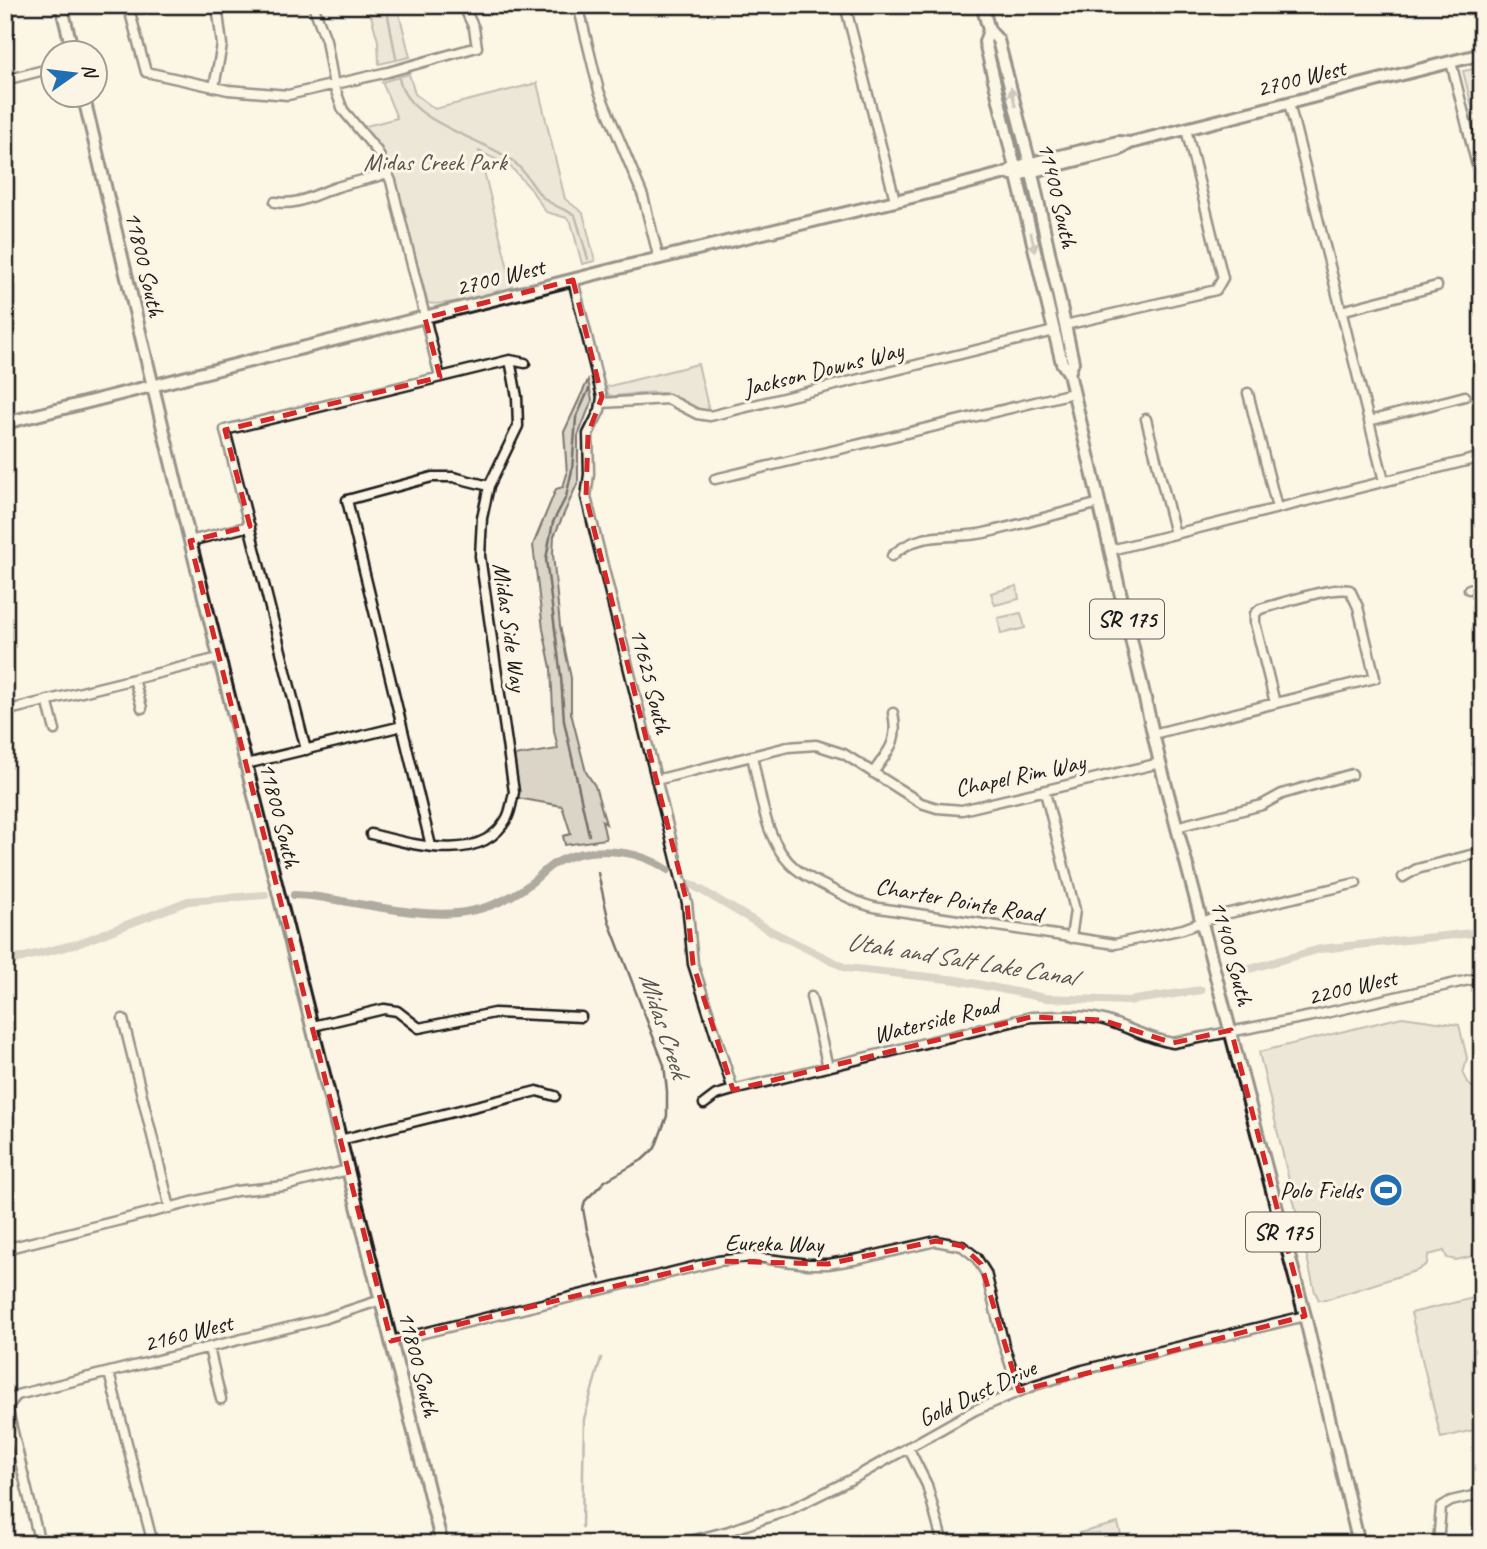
<svg xmlns="http://www.w3.org/2000/svg" width="1487" height="1549" font-family="Caveat,sans-serif">
<style>
.green{fill:#dbd5c8;stroke:#7c7872;stroke-width:2}
.lines{fill:none;stroke-linecap:round;stroke-linejoin:round}
.stream{stroke:#75726c;stroke-width:2.5}
.canal{stroke:#b0aba1;stroke-width:8}
.minor-casing{stroke:#1c1c1c;stroke-width:13}
.major-casing{stroke:#1c1c1c;stroke-width:16}
.minor{stroke:#fcf5e5;stroke-width:8}
.major{stroke:#fcf5e5;stroke-width:10}
.oneway{fill:#97938b}
.marked{fill:none;stroke:#d62828;stroke-width:5;stroke-dasharray:14 9;stroke-linejoin:round}
.labels{text-anchor:middle;dominant-baseline:central;stroke-width:6;stroke-linejoin:round;paint-order:stroke}
.shield{fill:#fcf5e5;stroke:#5f5d58;stroke-width:2}
.shield-label{font-size:23px;font-weight:bold;fill:#1c1c1c}
.street-label{font-size:24px;fill:#1c1c1c;stroke:#fcf5e5}
.park-label{font-size:24px;fill:#555450;stroke:#fcf5e5}
.poi-label{font-size:24px;fill:#1c1c1c;stroke:#fcf5e5;text-anchor:end}
.water-label{font-size:26px;font-style:italic;fill:#575551;stroke:#fcf5e5}
</style>
<rect width="100%" height="100%" fill="#fcf5e5"/>
<filter id="ink" filterUnits="userSpaceOnUse"><feTurbulence type="fractalNoise" baseFrequency=".0143" numOctaves="2"/><feDisplacementMap in="SourceGraphic" scale="14" xChannelSelector="R" yChannelSelector="G"/><feConvolveMatrix kernelMatrix="1 2 1 2 8 2 1 2 1" color-interpolation-filters="sRGB"/></filter>
<g filter="url(#ink)">
<path class="green" d="M368,5H397L410,57L379,64L378,41Z
M1473,69L1482,82V114L1474,115L1463,71Z
M409,74L415,94L435,109L537,83L565,199L583,213L595,261L582,264L571,222L567,218L546,212L530,188L510,166L479,151L513,289C496,293 442,307 428,303L392,170L383,151L362,127L397,118L382,82Z
M698,364L709,411C693,411 684,398 668,394C651,390 630,395 612,396L608,394L606,387Z
M588,380L592,400L578,436V482L554,536L553,554L560,626L571,678V713L586,772L595,786L606,824L602,821L606,839L565,845L563,836L571,834L562,806L517,798L514,756L558,749L554,730L551,668L543,629L533,545L556,489L563,487L567,474L564,432Z
M1017,586L1019,599L995,605L991,593Z
M1021,613L1025,628L1001,634L998,618Z
M1402,1017L1459,1025L1467,1058L1463,1074L1468,1084L1482,1093V1254L1456,1260L1447,1258L1444,1251L1428,1255L1427,1264L1418,1270L1325,1300H1319L1315,1292L1259,1052Z
M1482,1296V1428L1441,1438L1411,1313Z
M1118,1523L1123,1543L1082,1544L1079,1533Z"/>
<g class="lines">
<path class="stream" d="M386,5L396,58
M399,78C406,123 482,137 514,162C525,171 530,182 538,192C547,204 562,208 575,215L588,259
M589,835L564,721L561,677L546,559L553,522L566,497L572,470L576,418L589,389
M598,873L609,922L664,1065L667,1091V1116L655,1148L642,1160L605,1181L585,1201L583,1209L587,1230L600,1279
M582,1527L584,1419L601,1358"/>
<path class="canal" d="M691,884L771,931L846,968L957,980L1045,998L1128,1001L1201,990
M294,895L311,896C355,902 423,919 465,912C486,909 505,901 523,889C534,882 542,872 552,865C586,844 636,848 668,870
M5,962L77,944L188,901L265,895
M1235,973L1320,949L1482,932"/>
<defs>
<path id="minor" d="M128,5L146,72L228,90L288,95L388,72L477,47L474,28L463,5
M313,5L326,40L334,86L343,110L377,151L391,181L440,377
M578,5L599,91L643,196L659,259
M845,5L895,200
M1451,62L1482,186
M5,80L52,68
M214,87L222,45L217,5
M1289,103L1384,481
M275,202C297,206 314,195 334,188C352,182 370,179 388,173
M573,280L602,397L600,410L588,434L589,474L586,497L687,903L693,964L733,1090
M1341,311L1437,286
M1065,325L1216,290L1223,278L1186,129
M1248,393L1277,508
M602,403L668,399L697,414L710,416L1054,331
M1146,419L1175,534
M1369,421L1465,396
M715,479L1073,393
M190,541L250,526
M1111,550L1482,457
M892,556C920,529 951,540 984,533C1023,524 1061,513 1100,503
M1469,589L1482,586
M134,679L142,708
M47,700L55,730
M5,711L219,658
M1153,734L1375,678L1358,607L1350,590C1330,586 1281,604 1260,609L1255,614V623L1275,703
M306,750L225,430L510,360L525,363
M752,756C761,793 764,843 796,869C806,877 818,882 829,888C845,896 861,905 879,908L1115,944L1183,929L1221,915L1356,883
M246,764L402,726
M873,773C889,750 899,742 893,713
M656,780L788,747L816,745L844,754L921,803L937,808L962,810L1160,763
M1045,792L1075,910L1071,938
M1176,827L1262,805L1282,794L1352,774
M371,834C412,844 481,866 507,818C511,810 512,800 514,792L480,556L482,518L489,486L518,426L517,397L510,360
M431,846L347,500L432,477H453L489,486
M1403,877L1417,869L1482,852
M811,997L828,1067
M123,1019L170,1208
M313,1026L384,1009L397,1011L419,1028L494,1013L581,1017
M704,1104L716,1095L733,1090L1031,1017C1055,1016 1081,1014 1104,1020C1128,1027 1148,1039 1173,1043L1317,1015L1482,977
M340,1140L537,1091L555,1096
M5,1249L236,1191L284,1186L348,1170
M391,1341L718,1261L752,1257L808,1264H828L859,1259L936,1241L962,1246L976,1257L986,1273L1004,1345L1019,1391
M209,1348L221,1399
M109,1373L153,1544
M908,1447L927,1485L943,1544
M40,1544L7,1407L17,1395L323,1319L381,1300
M679,1544L729,1531L789,1510L854,1478L975,1410L1035,1385L1083,1370L1305,1316
M1438,1544L1441,1507L1451,1501L1482,1494"/>
<path id="major" d="M61,5L73,52
M982,5L989,30L998,40L1030,164L1073,362L1069,373
M989,30L985,42L1054,331L1062,363L1069,373L1160,763L1305,1316L1359,1544
M83,94L190,541L442,1544
M1011,174L1018,175L1118,150L1130,143L1482,54
M5,423L623,267L949,188L1006,173L1016,167L1051,158L1118,142L1130,143"/>
</defs>
<use href="#minor" class="minor-casing"/>
<use href="#major" class="major-casing"/>
<use href="#minor" class="minor"/>
<use href="#major" class="major"/>
</g>
<defs><path id="oneway-solid" d="M-6-.8H1V-3.2L6.5 0L1 3.2V.8H-6Z" transform="scale(1.75)"/></defs>
<g class="oneway">
<use href="#oneway-solid" transform="translate(1013 97) rotate(-104)"/>
<use href="#oneway-solid" transform="translate(1033 242) rotate(77)"/>
</g>
</g>
<path d="M0 0H1487V1549H0ZM573,280L602,397L588,434L586,497L687,903L693,964L733,1090L1031,1017L1102,1020L1173,1043L1231,1030L1305,1316L1019,1391L981,1264L962,1246L936,1241L828,1264L718,1261L391,1341L190,541L250,526L225,430L440,377L425,318Z" fill="#fcf5e5" fill-opacity=".55" fill-rule="evenodd"/>
<path class="marked" d="M573,280L602,397L588,434L586,497L687,903L693,964L733,1090L1031,1017L1102,1020L1173,1043L1231,1030L1305,1316L1019,1391L981,1264L962,1246L936,1241L828,1264L718,1261L391,1341L190,541L250,526L225,430L440,377L425,318Z"/>
<defs>
<symbol id="stadium-disc" viewBox="-11 -11 22 22"><circle r="9.5" fill="#1f6fb2" stroke="#fcf5e5"/><path d="M0-5a6.5 5 0 1 0 0 10a6.5 5 0 1 0 0-10ZM-3.5-1.8h7v3.6h-7Z" fill="#fff"/></symbol>
</defs>
<g fill-rule="evenodd">
<use href="#stadium-disc" x="1367" y="1171" width="38" height="38"/>
</g>
<g class="labels">
<g class="shield">
<rect x="1090" y="599.5" width="74" height="39" rx="5"/>
<rect x="1246" y="1212.5" width="74" height="39" rx="5"/>
</g>
<g class="shield-label">
<text x="1127" y="619">SR 175</text>
<text x="1283" y="1232">SR 175</text>
</g>
<g class="street-label">
<text transform="translate(1301 78) rotate(-14)">2700 West</text>
<text transform="translate(1058 195) rotate(77)">11400 South</text>
<text transform="translate(145 264) rotate(77)">11800 South</text>
<text transform="translate(500 277) rotate(-14)">2700 West</text>
<text transform="translate(823 369) rotate(-14)">Jackson Downs Way</text>
<text transform="translate(510 627) rotate(82)">Midas Side Way</text>
<text transform="translate(651 681) rotate(76)">11625 South</text>
<text transform="translate(1020 775) rotate(-12)">Chapel Rim Way</text>
<text transform="translate(280 815) rotate(76)">11800 South</text>
<text transform="translate(959 900) rotate(10)">Charter Pointe Road</text>
<text transform="translate(1232 953) rotate(75)">11400 South</text>
<text transform="translate(1352 987) rotate(-13)">2200 West</text>
<text transform="translate(936 1020) rotate(-14)">Waterside Road</text>
<text transform="translate(774 1243) rotate(1)">Eureka Way</text>
<text transform="translate(188 1333) rotate(-14)">2160 West</text>
<text transform="translate(419 1364) rotate(76)">11800 South</text>
<text transform="translate(977 1393) rotate(-25)">Gold Dust Drive</text>
</g>
<g class="park-label">
<text x="435" y="162">Midas Creek Park</text>
</g>
<g class="poi-label">
<text x="1362" y="1190">Polo Fields</text>
</g>
<g class="water-label">
<text transform="translate(961 959) rotate(9)">Utah and Salt Lake Canal</text>
<text transform="translate(664 1025) rotate(72)">Midas Creek</text>
</g>
</g>
<rect width="1487" height="1549" fill="none" stroke="#fcf5e5" stroke-width="28"/>
<rect x="14" y="14" width="1459" height="1521" fill="none" stroke="#1c1c1c" stroke-width="2.5" filter="url(#ink)"/>
<g transform="translate(74 74) rotate(76)"><circle r="33" fill="#fcf5e5" stroke="#a29e95" stroke-width="2"/>
<path d="M0-5L12 26L0 18L-12 26Z" fill="#1f6fb2"/>
<text y="-10" font-size="19" font-weight="bold" text-anchor="middle" fill="#1c1c1c">N</text>
</g>
</svg>
